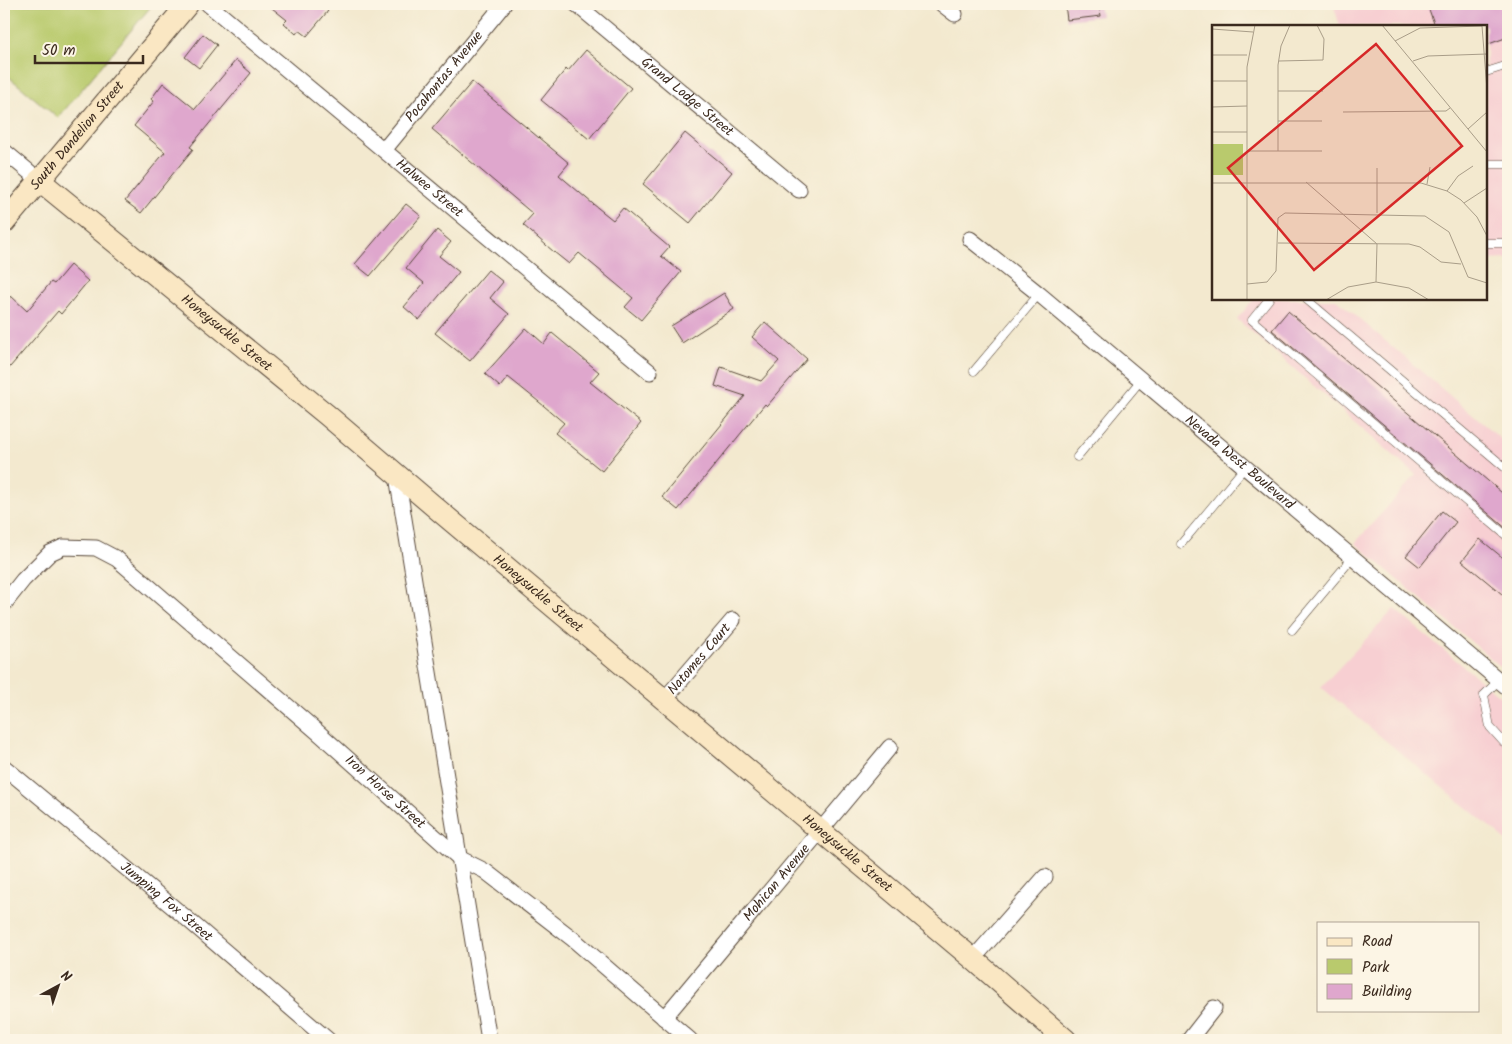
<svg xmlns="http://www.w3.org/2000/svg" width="1512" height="1044" font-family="Kalam,sans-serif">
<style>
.built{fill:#f7cfd2}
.green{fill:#b9ca6d;stroke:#7a7a46}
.building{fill:#dfa7cd}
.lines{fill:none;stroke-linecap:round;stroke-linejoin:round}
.lane-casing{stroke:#574739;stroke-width:9}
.street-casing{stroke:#574739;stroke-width:17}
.secondary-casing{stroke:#574739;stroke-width:23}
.lane{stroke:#fff;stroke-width:8}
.street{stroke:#fff;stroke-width:15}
.secondary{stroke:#fae7c3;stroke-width:21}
.labels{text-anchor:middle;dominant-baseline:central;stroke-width:4;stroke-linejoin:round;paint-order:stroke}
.street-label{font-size:14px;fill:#3b2a1e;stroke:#fcf5e5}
.inset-road{fill:none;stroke:#a99d88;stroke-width:1}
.view{fill:#d62828;fill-opacity:0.15;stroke:#d62828;stroke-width:2.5}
.inset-edge{fill:none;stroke:#3b2a1e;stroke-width:2.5}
</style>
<rect width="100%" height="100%" fill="#fcf5e5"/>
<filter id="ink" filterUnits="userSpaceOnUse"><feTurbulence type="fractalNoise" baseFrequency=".02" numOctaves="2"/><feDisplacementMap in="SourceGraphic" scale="10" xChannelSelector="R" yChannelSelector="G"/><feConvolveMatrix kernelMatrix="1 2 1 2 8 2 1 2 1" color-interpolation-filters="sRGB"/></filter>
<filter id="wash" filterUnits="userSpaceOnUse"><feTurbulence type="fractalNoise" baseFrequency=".0096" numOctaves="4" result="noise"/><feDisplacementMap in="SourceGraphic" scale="20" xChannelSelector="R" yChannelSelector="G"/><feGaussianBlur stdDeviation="1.12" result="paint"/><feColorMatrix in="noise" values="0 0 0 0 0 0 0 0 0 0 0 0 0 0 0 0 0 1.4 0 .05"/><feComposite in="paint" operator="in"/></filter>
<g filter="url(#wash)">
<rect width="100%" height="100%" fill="#f3e9cf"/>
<path class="built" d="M1333,4H1508V259L1486,260V26H1340Z
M1254,299H1336L1508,445V673L1355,543L1416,475L1237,319Z
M1394,609L1508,703V842L1321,687Z"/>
<path class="green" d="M4,4H153L58,118L4,73Z"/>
<g id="blocks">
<path class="building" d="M267,4H319L328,11L307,36L299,30L296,34L284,23L287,20Z
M1065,4H1099L1101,16L1067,20Z
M1427,4H1508V37L1486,45V26H1435Z
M203,34L217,45L199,68L185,57Z
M586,50L631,88L589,139L541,100L566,69L568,71Z
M236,60L251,73L190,147L193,149L141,213L125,201L165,152L134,126L154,101L151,99L163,83L195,109Z
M472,82L569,163L559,175L593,204L613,220L623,208L669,247L661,256L681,272L641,320L625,307L633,298L579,253L569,264L554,252L523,225L533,214L432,129Z
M685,133L732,172L690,223L643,184Z
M406,204L421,216L370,276L355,264Z
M437,230L451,242L439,256L459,272L419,320L404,307L424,283L406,268Z
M70,265L88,281L61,314L58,311L4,374V304L11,296L27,311L51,282L54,284Z
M488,270L503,282L490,298L509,314L470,361L435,333Z
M724,293L734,309L682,343L671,326Z
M1288,311L1508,498V530L1272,330Z
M765,322L807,359L767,406L765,404L678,510L662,497L745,396L715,386L721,367L761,381L779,361L752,337Z
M526,328L544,344L552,333L599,372L590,382L641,423L602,471L555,433L564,423L544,406L508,377L500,387L485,374Z
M1442,511L1456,522L1420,567L1406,556Z
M1480,539L1508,562V599L1462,561Z"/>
</g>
</g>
<g filter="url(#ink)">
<use href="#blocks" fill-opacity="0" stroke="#574739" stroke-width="1"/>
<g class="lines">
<defs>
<path id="lane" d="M1486,72L1508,65
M1486,164H1508
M1486,243H1508
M1269,299L1252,320L1508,537
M1306,299L1508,470
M974,371L1039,294
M1077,457L1141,380
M1181,544L1245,467
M1292,630L1353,557
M1499,680L1484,695L1490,727L1508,747"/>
<g id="street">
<path id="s1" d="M208,4L650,372"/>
<path id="s2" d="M576,4L799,190"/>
<path d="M942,4L955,14"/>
<path id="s3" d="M384,150L504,4"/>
<path d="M4,151L39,180"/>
<path id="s4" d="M970,239L1039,294L1508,688"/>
<path d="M397,476L489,1040"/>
<path id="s5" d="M4,604L23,580L50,553L63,547L96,548L117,559L320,734L459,858L485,871L573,939L690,1040"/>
<path id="s6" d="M664,700L733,620"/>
<path id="s7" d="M4,767L185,917L328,1040"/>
<path d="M973,959L1045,877"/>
<path id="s8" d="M664,1018L890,747"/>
<path d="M1189,1040L1214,1008"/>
</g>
<g id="secondary">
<path id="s9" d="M39,180L327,415L443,514L973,959L1066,1040"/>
<path id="s10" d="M4,223L188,4"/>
</g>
</defs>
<use href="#lane" class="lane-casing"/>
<use href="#street" class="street-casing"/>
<use href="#secondary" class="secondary-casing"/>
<use href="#lane" class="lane"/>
<use href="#street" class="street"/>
<use href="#secondary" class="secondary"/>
</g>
</g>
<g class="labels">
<g class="street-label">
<text stroke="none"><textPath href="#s3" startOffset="95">Pocahontas Avenue</textPath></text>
<text stroke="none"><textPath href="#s2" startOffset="145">Grand Lodge Street</textPath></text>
<text stroke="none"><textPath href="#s10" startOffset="114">South Dandelion Street</textPath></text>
<text stroke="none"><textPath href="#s1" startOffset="288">Halwee Street</textPath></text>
<text stroke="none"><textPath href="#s9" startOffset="242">Honeysuckle Street</textPath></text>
<text stroke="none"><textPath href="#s4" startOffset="350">Nevada West Boulevard</textPath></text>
<text stroke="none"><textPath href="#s9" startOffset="648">Honeysuckle Street</textPath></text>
<text stroke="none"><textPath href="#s6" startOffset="54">Natomes Court</textPath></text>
<text stroke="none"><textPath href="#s5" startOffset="495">Iron Horse Street</textPath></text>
<text stroke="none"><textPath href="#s9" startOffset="1052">Honeysuckle Street</textPath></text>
<text stroke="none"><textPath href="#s8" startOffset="176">Mohican Avenue</textPath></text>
<text stroke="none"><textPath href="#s7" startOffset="211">Jumping Fox Street</textPath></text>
</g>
</g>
<g transform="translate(1212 25)">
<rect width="275" height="275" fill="#f3e9cf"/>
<path d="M0,119H31V150H0Z" fill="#b9ca6d"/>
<path class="inset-road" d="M170,0L275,127M270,1L275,65M0,4L41,7M183,16L208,3L270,1M0,30H35M67,36L111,35L112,14L105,0M201,36L216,31L275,29M0,56H35M66,66H111M0,82L35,81M131,87L234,86L238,83M66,96H110M256,104L275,87M0,107H35M35,126H110M66,126V40L69,21L78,0M165,143V188M94,157L165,219L164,257M0,158H209L235,166L249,175L265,192L275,211M215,159L218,142M235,166L246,151L261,141M252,178L275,163M66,218L197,219L208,222L229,237L249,239M35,259L55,257L64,246L66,193L73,188L213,191L237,207L256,252L275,258M35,275V42L43,0M114,275L136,262L164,257L197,263L217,275"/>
<path class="view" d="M164,19L250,121L102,245L16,143Z"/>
<rect width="275" height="275" class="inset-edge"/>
</g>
<rect width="1512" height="1044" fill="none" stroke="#fcf5e5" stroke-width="20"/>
<rect x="1317" y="922" width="162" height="90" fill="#fcf5e5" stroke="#afa495"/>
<rect x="1327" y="938" width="25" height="8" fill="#fae7c3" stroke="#afa495"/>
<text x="1362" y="946" font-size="15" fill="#3b2a1e">Road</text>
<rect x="1327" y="959" width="25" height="15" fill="#b9ca6d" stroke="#afa495"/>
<text x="1362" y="972" font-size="15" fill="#3b2a1e">Park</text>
<rect x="1327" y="984" width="25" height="15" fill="#dfa7cd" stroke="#afa495"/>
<text x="1362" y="996" font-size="15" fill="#3b2a1e">Building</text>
<g transform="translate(58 986) rotate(40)" stroke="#fcf5e5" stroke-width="4" paint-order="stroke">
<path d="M0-4L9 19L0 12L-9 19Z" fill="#3b2a1e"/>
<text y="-8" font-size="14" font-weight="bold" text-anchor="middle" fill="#3b2a1e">N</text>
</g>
<path d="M35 55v8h108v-8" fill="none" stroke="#3b2a1e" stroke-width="2.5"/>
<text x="42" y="55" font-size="15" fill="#3b2a1e" stroke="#fcf5e5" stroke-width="4" paint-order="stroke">50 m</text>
</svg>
